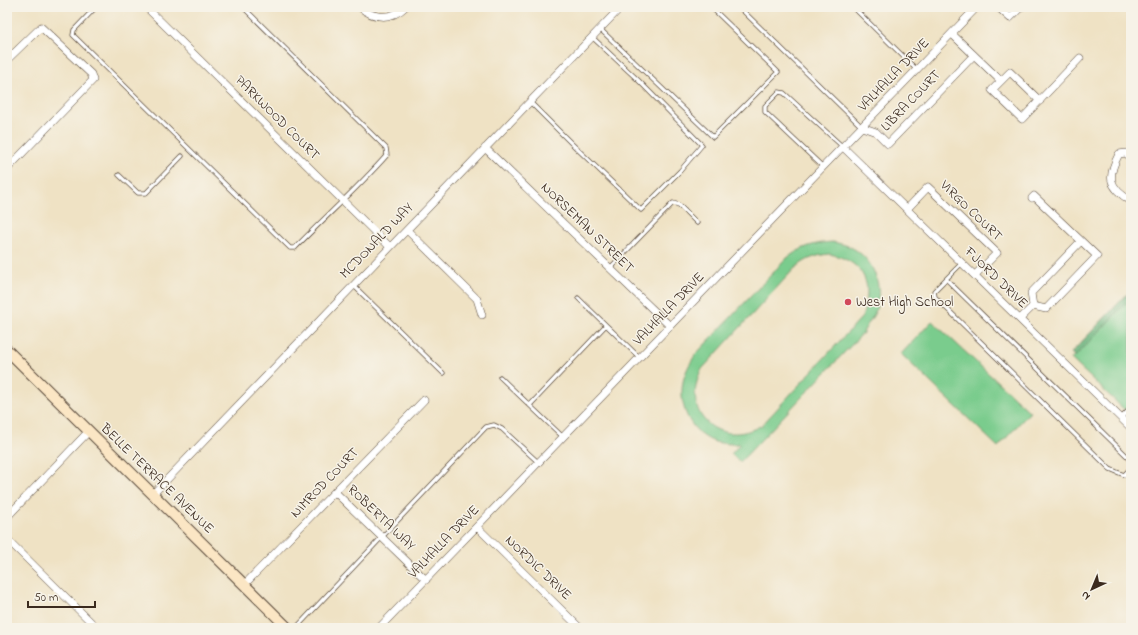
<svg xmlns="http://www.w3.org/2000/svg" width="1138" height="635" font-family="'Indie Flower',sans-serif">
<style>
.green{fill:#7acc8d;stroke:#5a7b56;fill-rule:evenodd}
.forest{fill:#63b078;stroke:#4f6d4b}
.lines{fill:none;stroke-linecap:round;stroke-linejoin:round}
.lane-casing{stroke:#564637;stroke-width:5}
.street-casing{stroke:#564637;stroke-width:8}
.secondary-casing{stroke:#564637;stroke-width:12}
.lane{stroke:#fff;stroke-width:3.5}
.street{stroke:#fff;stroke-width:7}
.secondary{stroke:#fbe6c4;stroke-width:10}
.poi-dot{fill:#d1495b;stroke:#f7f3e8;stroke-width:1.5}
.labels{text-anchor:middle;dominant-baseline:central;stroke-width:3;stroke-linejoin:round;paint-order:stroke}
.street-label{font-size:14px;fill:#3b2a1e;stroke:#f7f3e8}
.poi-label{font-size:14px;fill:#3b2a1e;stroke:#f7f3e8;text-anchor:start}
</style>
<rect width="100%" height="100%" fill="#f7f3e8"/>
<filter id="ink" filterUnits="userSpaceOnUse"><feTurbulence type="fractalNoise" baseFrequency=".025" numOctaves="2"/><feDisplacementMap in="SourceGraphic" scale="8" xChannelSelector="R" yChannelSelector="G"/><feConvolveMatrix kernelMatrix="1 2 1 2 8 2 1 2 1" color-interpolation-filters="sRGB"/></filter>
<filter id="wash" filterUnits="userSpaceOnUse"><feTurbulence type="fractalNoise" baseFrequency=".012" numOctaves="4" result="noise"/><feDisplacementMap in="SourceGraphic" scale="16" xChannelSelector="R" yChannelSelector="G"/><feGaussianBlur stdDeviation="0.9" result="paint"/><feColorMatrix in="noise" values="0 0 0 0 0 0 0 0 0 0 0 0 0 0 0 0 0 1.4 0 .05"/><feComposite in="paint" operator="in"/></filter>
<g filter="url(#wash)">
<rect width="100%" height="100%" fill="#efe2c4"/>
<path class="green" d="M833,242C837,243 843,244 848,246C871,255 883,282 877,306C875,316 866,325 863,333L740,462L731,454L740,444C731,444 724,444 715,442C687,432 675,398 686,372C688,366 692,361 695,355L787,258C802,247 814,243 833,242ZM830,254C865,262 874,285 862,317L762,425C719,450 679,413 702,369L794,269C806,259 816,255 830,254Z
M1131,295V416L1071,359Z
M932,321L1030,412L998,447L901,354Z"/>
<path class="forest" d="M1131,290V298L1075,357L1071,353Z"/>
</g>
<g filter="url(#ink)">
<g class="lines">
<defs>
<path id="lane" d="M96,7L74,30L73,35L290,248H295C325,217 358,188 387,155L386,148L243,7
M739,7L862,127
M853,7L917,70
M600,29L713,137L778,72L711,7
M530,102L571,143L641,210L680,171L702,145L638,80L592,37
M823,167L765,112V106L779,92L784,93L843,147
M119,175L138,193H146L182,156
M962,263L934,291L935,297L1110,469L1124,475L1131,476
M610,268L673,203L679,205L697,223
M946,279L1131,460
M353,285L443,373
M578,298L639,357
M500,377L563,437
M530,405L606,325
M1121,418L1131,408
M1124,475L1131,468
M296,628L486,427L494,425L502,429L539,463"/>
<path id="street" d="M146,7L390,247
M360,7C373,19 392,20 405,7
M998,7L1010,18L1021,7
M952,34L1001,81
M7,60L41,27L91,74L93,80L7,169
M1040,101L1010,72L992,90L1022,119L1080,58
M862,127L876,132L888,144L974,55
M843,147L1131,428
M485,148L670,326
M1131,158L1126,153L1119,154C1107,177 1108,187 1131,201
M1032,198L1034,196L1097,256L1046,309L1033,306L1031,293L1081,241
M907,209L928,187L997,253L975,275
M407,230L477,299L482,315
M1020,319L1033,306
M335,492L426,580
M153,494L621,7
M7,517L88,432
M477,527L580,628
M7,539L97,628
M244,585L424,400
M379,628L977,7"/>
<path id="secondary" d="M7,350L288,628"/>
</defs>
<use href="#lane" class="lane-casing"/>
<use href="#street" class="street-casing"/>
<use href="#secondary" class="secondary-casing"/>
<use href="#lane" class="lane"/>
<use href="#street" class="street"/>
<use href="#secondary" class="secondary"/>
</g>
</g>
<circle class="poi-dot" cx="848" cy="302" r="4"/>
<g class="labels">
<g class="street-label">
<text transform="translate(894 75) rotate(-46)">VALHALLA DRIVE</text>
<text transform="translate(911 101) rotate(-46)">LIBRA COURT</text>
<text transform="translate(277 118) rotate(45)">PARKWOOD COURT</text>
<text transform="translate(971 211) rotate(44)">VIRGO COURT</text>
<text transform="translate(587 228) rotate(44)">NORSEMAN STREET</text>
<text transform="translate(377 241) rotate(-46)">MCDONALD WAY</text>
<text transform="translate(996 278) rotate(44)">FJORD DRIVE</text>
<text transform="translate(669 309) rotate(-46)">VALHALLA DRIVE</text>
<text transform="translate(157 479) rotate(44)">BELLE TERRACE AVENUE</text>
<text transform="translate(325 483) rotate(-46)">NIMROD COURT</text>
<text transform="translate(381 518) rotate(44)">ROBERTA WAY</text>
<text transform="translate(444 542) rotate(-46)">VALHALLA DRIVE</text>
<text transform="translate(538 568) rotate(44)">NORDIC DRIVE</text>
</g>
<g class="poi-label">
<text x="856" y="302">West High School</text>
</g>
</g>
<rect width="1138" height="635" fill="none" stroke="#f7f3e8" stroke-width="24"/>
<g transform="translate(1092 589) rotate(224)" stroke="#f7f3e8" stroke-width="3" paint-order="stroke">
<path d="M0-3L7 15L0 10L-7 15Z" fill="#3b2a1e"/>
<text y="-6" font-size="11" font-weight="bold" text-anchor="middle" fill="#3b2a1e">N</text>
</g>
<path d="M28 601v6h67v-6" fill="none" stroke="#3b2a1e" stroke-width="2"/>
<text x="34" y="601" font-size="12" fill="#3b2a1e" stroke="#f7f3e8" stroke-width="3" paint-order="stroke">50 m</text>
</svg>
